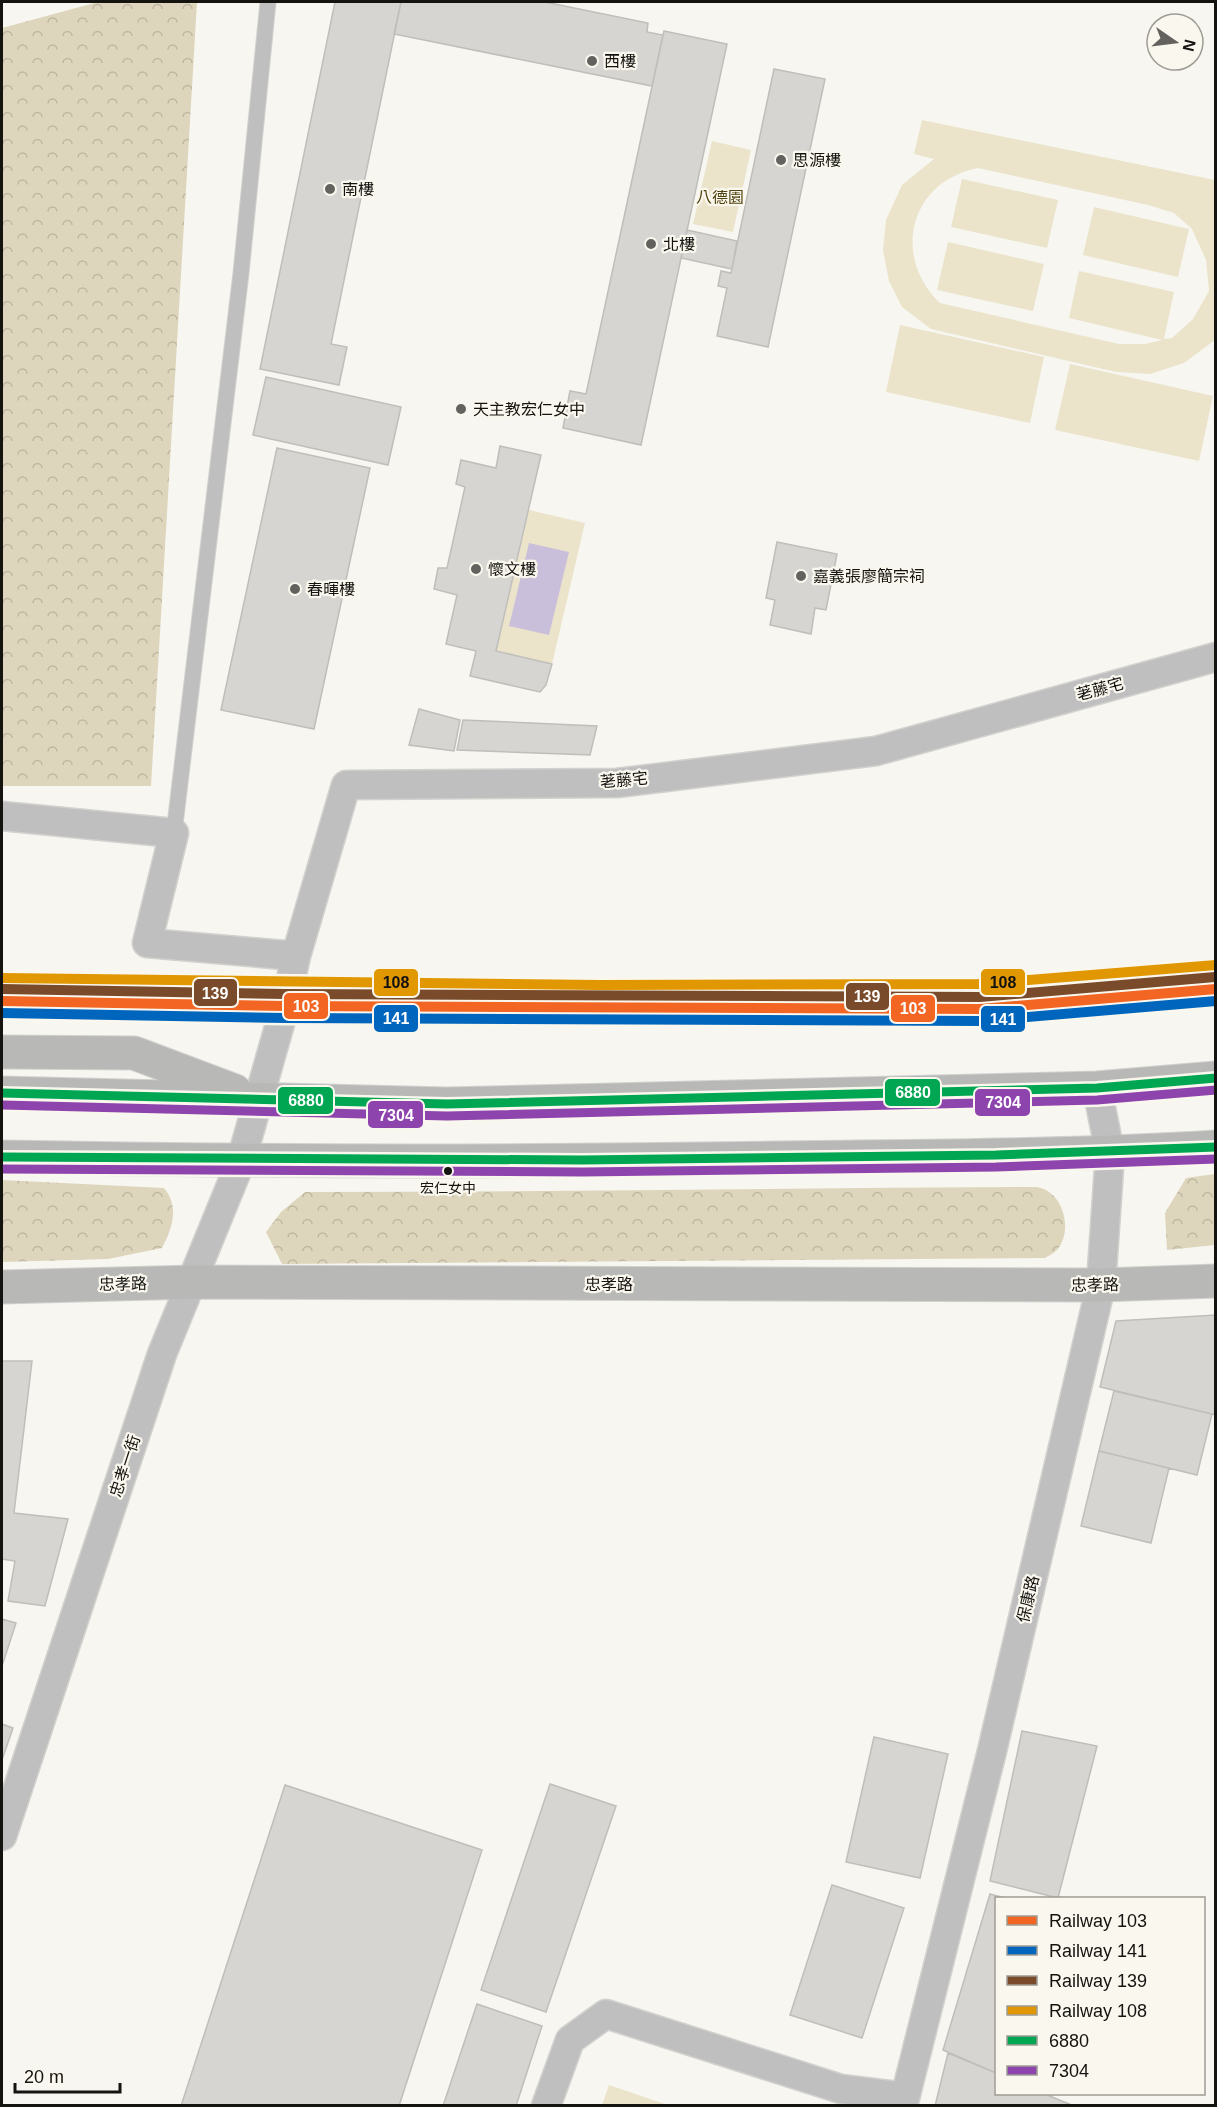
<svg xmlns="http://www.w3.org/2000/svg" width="1217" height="2107" font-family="Helvetica,'Noto Sans TC',sans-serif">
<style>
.green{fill:#ebe4cb;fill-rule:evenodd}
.forest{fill:url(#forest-crowns)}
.water{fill:#cabfda}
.building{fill:#d6d5d1;stroke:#bfbeba;stroke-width:1.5}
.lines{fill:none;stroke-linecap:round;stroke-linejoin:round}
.service-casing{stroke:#d2d1ce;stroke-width:17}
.minor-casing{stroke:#d2d1ce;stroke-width:31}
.primary-casing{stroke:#d2d1ce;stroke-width:35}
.service{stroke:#c0bfc0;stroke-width:15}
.minor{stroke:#c0bfc0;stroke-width:28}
.primary{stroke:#b8b8b7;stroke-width:33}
.bus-1-casing{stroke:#faf7ee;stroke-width:14}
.bus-2-casing{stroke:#faf7ee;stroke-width:14}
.bus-1{stroke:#00a651;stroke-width:9}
.bus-2{stroke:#8e44ad;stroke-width:9}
.rail-1-casing{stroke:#faf7ee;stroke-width:15}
.rail-2-casing{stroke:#faf7ee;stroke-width:15}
.rail-3-casing{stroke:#faf7ee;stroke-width:15}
.rail-4-casing{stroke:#faf7ee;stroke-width:15}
.rail-1{stroke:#f26522;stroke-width:10}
.rail-2{stroke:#0065bd;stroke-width:10}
.rail-3{stroke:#7a4b2a;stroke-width:10}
.rail-4{stroke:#e09702;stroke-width:10}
.poi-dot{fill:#63625f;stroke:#faf7ee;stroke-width:2}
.bus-dot{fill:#141310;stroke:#faf7ee;stroke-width:2}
.labels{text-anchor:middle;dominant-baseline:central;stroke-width:4.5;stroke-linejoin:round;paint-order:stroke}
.bus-label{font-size:14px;fill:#141310;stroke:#faf7ee}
.poi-label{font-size:16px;fill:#141310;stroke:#faf7ee;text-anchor:start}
.park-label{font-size:16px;fill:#544510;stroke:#faf7ee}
.street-label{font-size:16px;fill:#141310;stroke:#faf7ee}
.line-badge{stroke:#faf7ee;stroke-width:2}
.badge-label{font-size:16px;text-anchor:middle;font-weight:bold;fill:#fff}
.pale-badge-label{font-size:16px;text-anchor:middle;font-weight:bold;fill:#111}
</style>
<defs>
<pattern id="forest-crowns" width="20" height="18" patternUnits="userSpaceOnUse" patternTransform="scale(1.5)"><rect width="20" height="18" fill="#ded6bc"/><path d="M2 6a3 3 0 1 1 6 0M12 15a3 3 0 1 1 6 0" fill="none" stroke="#beb7a1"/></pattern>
</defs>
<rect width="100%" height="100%" fill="#f7f6f1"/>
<path class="green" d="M922,120L1215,180V340L1184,363L1150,374L1116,372L931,329L902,307L889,281L883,250L886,220L902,185L934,159L914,154ZM978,168L1148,205L1174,213L1192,229L1206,260L1209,291L1193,319L1172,338L1164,339L1174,292L1079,271L1069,318L1162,340L1145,344H1119L940,303C891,256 910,181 978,168Z
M712,141L751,150L733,232L693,224Z
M962,179L1058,200L1047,248L951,227Z
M1094,207L1189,229L1178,277L1083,255Z
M948,242L1044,264L1033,311L937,290Z
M900,325L1044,357L1030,423L886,392Z
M1070,364L1213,396L1199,461L1055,430Z
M529,510L585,523L552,664L496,651Z
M609,2085L668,2105H602Z"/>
<path class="forest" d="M98,2H197L151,786H2V28Z
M1215,1174V1245L1167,1250L1165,1213L1186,1178Z
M2,1180L164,1188C180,1207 172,1229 162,1248L108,1259L2,1262Z
M1037,1187C1063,1191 1074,1230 1057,1250C1054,1253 1048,1256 1045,1258L282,1264L266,1232L281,1212L305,1192C549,1192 793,1188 1037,1187Z"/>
<path class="water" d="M529,543L569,552L549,635L509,626Z"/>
<path class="building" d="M335,2H401L331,344L347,347L339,385L260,369Z
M401,2H545L648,23L647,32L663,35L652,86L394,34Z
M664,31L727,44L641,445L563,428L570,391L586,394Z
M774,69L825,79L768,347L717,336L727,288L718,286L721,271L731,273Z
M687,230L737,241L732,269L681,258Z
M266,377L401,407L388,465L253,435Z
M500,446L541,455L496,651L552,664L546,685L540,692L470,676L476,651L446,644L457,595L434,589L438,568H447L465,487L456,484L461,460L496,468Z
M277,448L370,468L314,729L221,710Z
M777,542L837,554L826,610L815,608L811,634L770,625L775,600L766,598Z
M419,709L460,720L454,751L409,745Z
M463,720L597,726L590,755L457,750Z
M1216,1315V1415L1100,1387L1116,1321Z
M2,1361H32L14,1513L68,1519L45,1606L8,1601L15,1561L2,1559Z
M1114,1391L1212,1414L1197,1475L1099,1451Z
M1099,1451L1169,1468L1151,1543L1081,1526Z
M2,1619L16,1623L2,1666Z
M2,1724L13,1728L2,1760Z
M1022,1731L1097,1746L1058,1898L990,1881Z
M874,1737L948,1754L920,1878L846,1862Z
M550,1784L616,1806L546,2012L481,1990Z
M285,1785L482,1850L399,2106H181Z
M832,1885L904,1908L862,2038L790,2015Z
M990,1894L1005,1898H996V2073L943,2050Z
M477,2004L542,2026L516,2106H443Z
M948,2053L996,2073V2094H1045L1074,2106H935Z"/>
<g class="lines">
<defs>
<path id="service" d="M174,833L241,273L268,2"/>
<path id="minor" d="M2,816L174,833L147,943L296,956
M2,1836L162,1354L241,1161L285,1006L296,956L346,785L617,783L876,751L1216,657
M546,2106L570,2040L606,2014L841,2089L905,2097
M903,2106L992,1751L1101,1285L1110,1153L1097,1088"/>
<path id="primary" d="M2,1052L134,1053L235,1091
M2,1093L447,1104L1097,1088L1216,1078
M2,1157C260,1162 518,1162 776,1158C923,1156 1069,1156 1216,1147
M2,1287L193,1282L1101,1285L1216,1281"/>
</defs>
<use href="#service" class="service-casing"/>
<use href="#minor" class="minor-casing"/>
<use href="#primary" class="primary-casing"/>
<use href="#service" class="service"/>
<use href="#minor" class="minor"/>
<use href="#primary" class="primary"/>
<defs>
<path id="bus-1" d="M2,1093L447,1104L1097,1088L1216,1078
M2,1157L582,1160L996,1155L1216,1147"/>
<path id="bus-2" d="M2,1105L447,1116L1097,1100L1216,1090
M2,1169L583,1172L996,1167L1216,1159"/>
</defs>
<use href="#bus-1" class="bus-1-casing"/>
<use href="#bus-2" class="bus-2-casing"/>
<use href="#bus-1" class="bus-1"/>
<use href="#bus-2" class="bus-2"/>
<defs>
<path id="rail-1" d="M2,1001L285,1006L980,1009L1216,989"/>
<path id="rail-2" d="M2,1013L285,1018L980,1021L1216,1001"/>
<path id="rail-3" d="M2,989L285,994L980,997L1215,977"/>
<path id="rail-4" d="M2,978L600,985L978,984L1216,965"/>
</defs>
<use href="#rail-1" class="rail-1-casing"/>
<use href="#rail-2" class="rail-2-casing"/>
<use href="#rail-3" class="rail-3-casing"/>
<use href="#rail-4" class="rail-4-casing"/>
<use href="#rail-1" class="rail-1"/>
<use href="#rail-2" class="rail-2"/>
<use href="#rail-3" class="rail-3"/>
<use href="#rail-4" class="rail-4"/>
</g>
<g class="poi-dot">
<circle cx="592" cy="61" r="6"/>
<circle cx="781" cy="160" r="6"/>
<circle cx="330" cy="189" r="6"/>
<circle cx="651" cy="244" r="6"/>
<circle cx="461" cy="409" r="6"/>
<circle cx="476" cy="569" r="6"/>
<circle cx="801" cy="576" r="6"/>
<circle cx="295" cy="589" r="6"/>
</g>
<circle class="bus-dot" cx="448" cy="1171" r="5"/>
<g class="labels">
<g class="bus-label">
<text x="448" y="1188">宏仁女中</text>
</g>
<g class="poi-label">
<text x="604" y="61">西樓</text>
<text x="793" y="160">思源樓</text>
<text x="342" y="189">南樓</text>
<text x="663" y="244">北樓</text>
<text x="473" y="409">天主教宏仁女中</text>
<text x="488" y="569">懷文樓</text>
<text x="813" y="576">嘉義張廖簡宗祠</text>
<text x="307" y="589">春暉樓</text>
</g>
<g class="park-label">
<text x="720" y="197">八德園</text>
</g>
<g class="street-label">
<text transform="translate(1100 689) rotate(-15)">荖藤宅</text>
<text transform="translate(624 780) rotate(-5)">荖藤宅</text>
<text transform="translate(123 1284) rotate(-1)">忠孝路</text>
<text x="609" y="1284">忠孝路</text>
<text transform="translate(1095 1285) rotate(-1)">忠孝路</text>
<text transform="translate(125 1466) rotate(-72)">忠孝一街</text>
<text transform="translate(1028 1599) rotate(-77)">保康路</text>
</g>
</g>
<g class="line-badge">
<rect x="980" y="968" width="46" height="28" rx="6" fill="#e09702"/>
<rect x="373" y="968" width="46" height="29" rx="6" fill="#e09702"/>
<rect x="193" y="978" width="45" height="29" rx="6" fill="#7a4b2a"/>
<rect x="845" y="982" width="45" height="29" rx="6" fill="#7a4b2a"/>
<rect x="283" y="992" width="46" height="28" rx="6" fill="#f26522"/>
<rect x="890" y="994" width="46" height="29" rx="6" fill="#f26522"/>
<rect x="373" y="1004" width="46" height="29" rx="6" fill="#0065bd"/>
<rect x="980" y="1005" width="46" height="28" rx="6" fill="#0065bd"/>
<rect x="884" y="1078" width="57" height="29" rx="6" fill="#00a651"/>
<rect x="277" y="1086" width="57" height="29" rx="6" fill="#00a651"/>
<rect x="974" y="1088" width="57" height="29" rx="6" fill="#8e44ad"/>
<rect x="367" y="1100" width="57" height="29" rx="6" fill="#8e44ad"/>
</g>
<g class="badge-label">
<text x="215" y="999">139</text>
<text x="867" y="1002">139</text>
<text x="306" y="1012">103</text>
<text x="913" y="1014">103</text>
<text x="396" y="1024">141</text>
<text x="1003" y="1025">141</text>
<text x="913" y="1098">6880</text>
<text x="306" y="1106">6880</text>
<text x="1003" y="1108">7304</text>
<text x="396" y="1121">7304</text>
</g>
<g class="pale-badge-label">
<text x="1003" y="988">108</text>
<text x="396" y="988">108</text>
</g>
<rect width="1217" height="2107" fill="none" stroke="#141310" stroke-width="6"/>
<rect x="995" y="1897" width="210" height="198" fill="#faf7ee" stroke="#9e9c95" stroke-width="1.5"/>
<rect x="1007" y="1916" width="30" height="9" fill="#f26522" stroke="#9e9c95" stroke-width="1.5"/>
<text x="1049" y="1927" font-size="18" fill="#141310">Railway 103</text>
<rect x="1007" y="1946" width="30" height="9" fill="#0065bd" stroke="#9e9c95" stroke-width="1.5"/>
<text x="1049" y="1957" font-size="18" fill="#141310">Railway 141</text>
<rect x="1007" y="1976" width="30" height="9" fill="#7a4b2a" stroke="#9e9c95" stroke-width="1.5"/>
<text x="1049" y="1987" font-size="18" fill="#141310">Railway 139</text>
<rect x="1007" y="2006" width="30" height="9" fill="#e09702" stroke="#9e9c95" stroke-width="1.5"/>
<text x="1049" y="2017" font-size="18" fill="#141310">Railway 108</text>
<rect x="1007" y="2036" width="30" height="9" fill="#00a651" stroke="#9e9c95" stroke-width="1.5"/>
<text x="1049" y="2047" font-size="18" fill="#141310">6880</text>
<rect x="1007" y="2066" width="30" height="9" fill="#8e44ad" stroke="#9e9c95" stroke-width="1.5"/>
<text x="1049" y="2077" font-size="18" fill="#141310">7304</text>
<g transform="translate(1175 42) rotate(104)"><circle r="28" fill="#faf7ee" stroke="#9e9c95" stroke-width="1.5"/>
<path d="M0-4.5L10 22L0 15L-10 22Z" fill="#63625f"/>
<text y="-9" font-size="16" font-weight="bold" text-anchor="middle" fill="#141310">N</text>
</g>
<path d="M15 2083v9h105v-9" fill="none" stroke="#141310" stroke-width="3"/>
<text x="24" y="2083" font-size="18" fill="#141310" stroke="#faf7ee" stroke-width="4.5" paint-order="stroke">20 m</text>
</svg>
